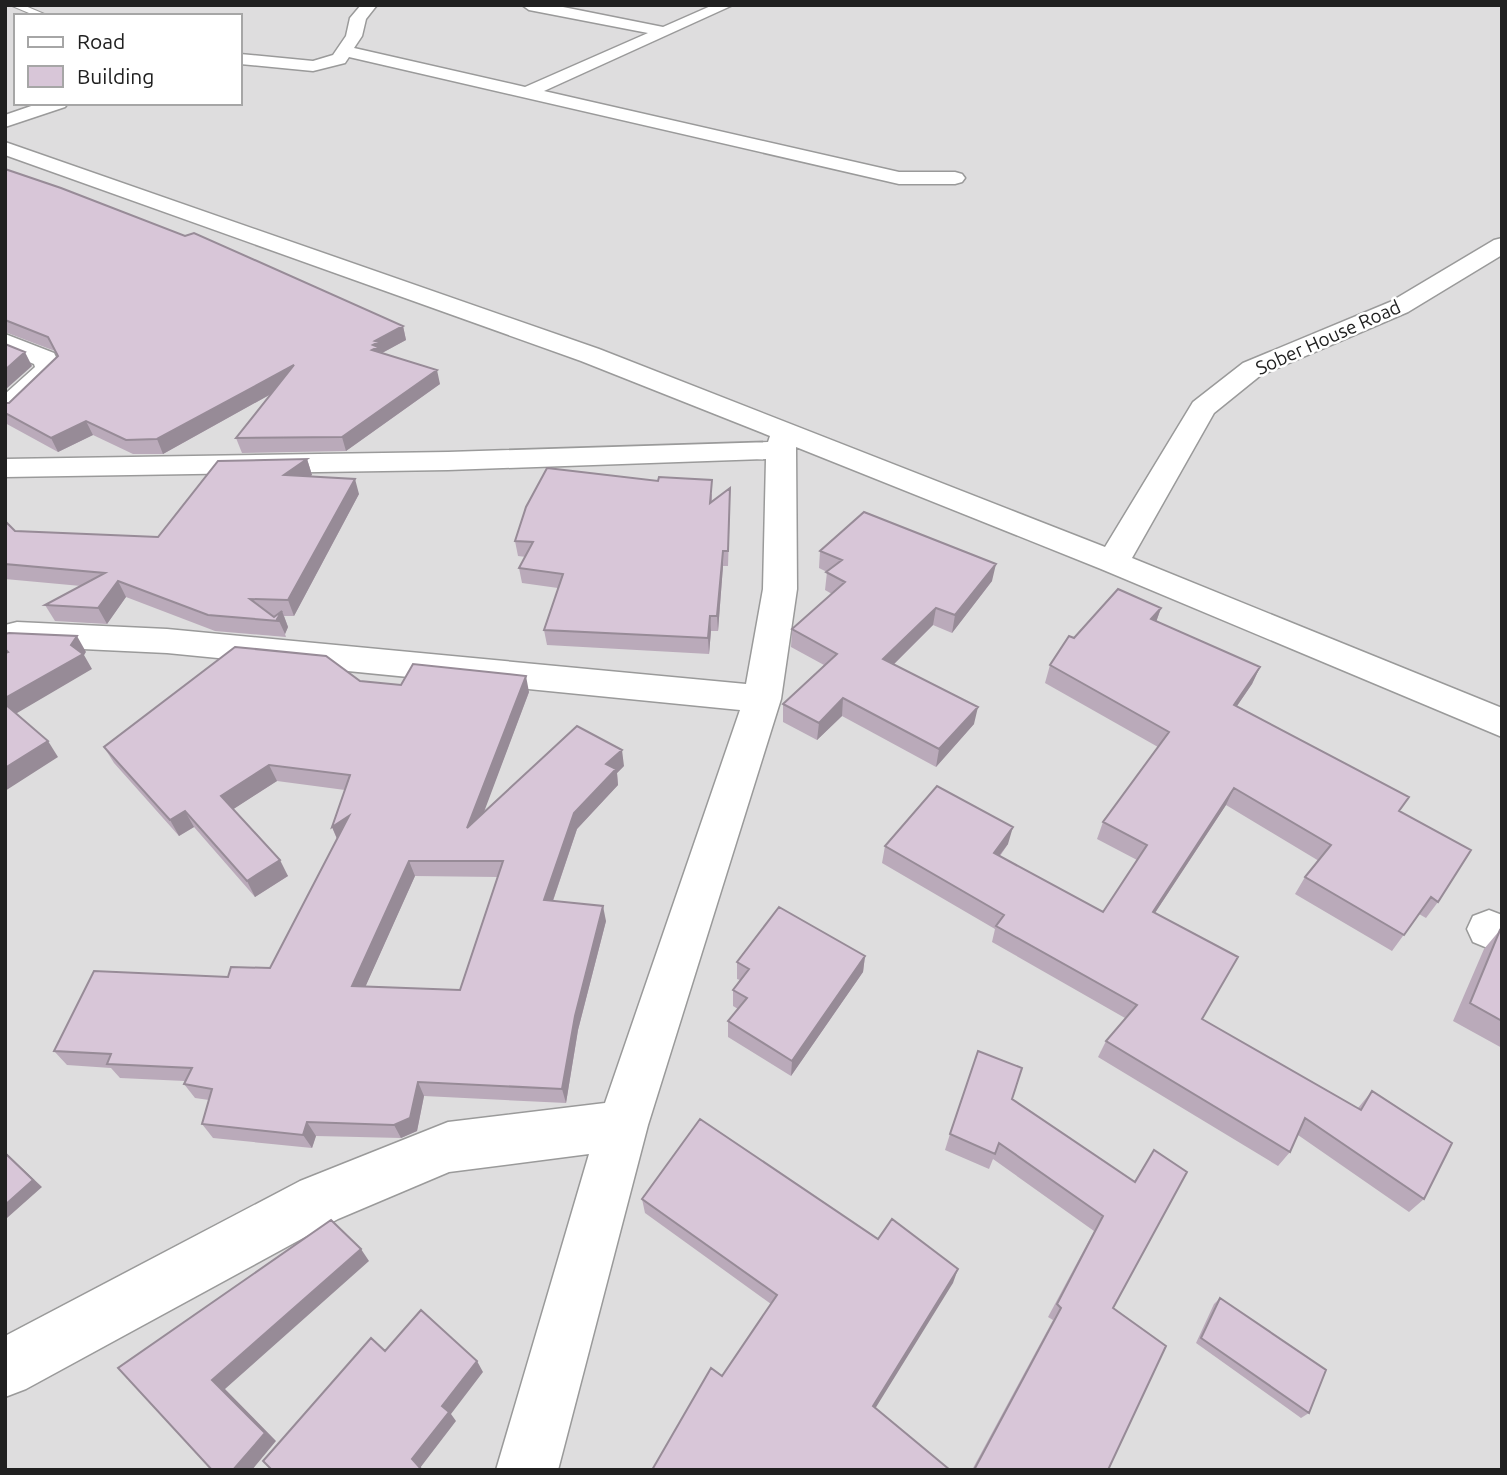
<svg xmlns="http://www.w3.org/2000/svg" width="1507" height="1475" font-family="Ubuntu,sans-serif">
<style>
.residential{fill:#deddde;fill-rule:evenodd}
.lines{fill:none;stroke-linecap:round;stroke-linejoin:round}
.lane-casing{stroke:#9a9a9a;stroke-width:2}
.street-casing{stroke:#9a9a9a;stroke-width:3}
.lane{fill:#fff;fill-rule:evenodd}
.street{fill:#fff;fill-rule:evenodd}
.wall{fill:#baaaba;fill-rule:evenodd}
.shaded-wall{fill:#978b97}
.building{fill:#d8c6d8;stroke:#978b97;stroke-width:2;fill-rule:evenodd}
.labels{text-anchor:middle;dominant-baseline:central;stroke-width:5;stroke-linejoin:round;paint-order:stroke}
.far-street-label{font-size:19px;fill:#202020;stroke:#fff}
</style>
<rect width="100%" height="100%" fill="#f1e6ef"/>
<path class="residential" d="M5,5H1502V1470H5ZM16,16H240V103H16Z"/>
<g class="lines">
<defs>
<path id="lane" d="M10,5H23L49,16H36Z"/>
<path id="street" d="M361,5H377L366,19L362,36L354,48L525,87L648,33L529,10L522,5H553L663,27L713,5H733L544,91L899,172H955L962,174L965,178L962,182L955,184H899L349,57L345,63L313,71L240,64V54L313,61L333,55L346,36L350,18Z
M40,103H68L65,107L5,127V115Z
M5,142L599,349L1105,547L1193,402L1243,363L1390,302L1494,240L1502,238V255L1408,312L1261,375L1214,413L1132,558L1502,708V737L1101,569L796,447L797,589L781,699L648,1125L558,1470H496L589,1154L449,1172L338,1219L26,1389L5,1397V1336L300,1181L448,1122L605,1103L740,710L167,653L19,646L5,650V625L17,622L167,629L746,684L763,589L766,459L448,470L5,477V459L448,452L768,442L770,436L581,361L5,155Z
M5,334L54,353L62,369L15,415L5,417V394L35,367L34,364L5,352Z
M1489,910L1502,915V954L1473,942L1467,929L1473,916Z"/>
</defs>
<use href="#lane" class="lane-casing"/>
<use href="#street" class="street-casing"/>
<use href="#lane" class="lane"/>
<use href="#street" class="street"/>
</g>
<path class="wall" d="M5,169L403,326L406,340L382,353L440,384L346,451L242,453L236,438L271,394L163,454H133L93,435L58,452L5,423V403H9L58,356L55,351L5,332Z
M307,459L312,475L310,477L359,494L294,616H284L288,627L285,634L286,637L215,631L126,597L107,624L55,621L45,605L81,586L5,579V521L15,531L158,537Z
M712,494V502L730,503L728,566H723L718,631H711L709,654L547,645L544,630L558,588L522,583L519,568L526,557L518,556L515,541Z
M820,551L992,581L952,633L933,625L894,664L974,724L936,767L842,716L817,740L783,722V704L824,665L791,647L792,629L832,594L825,590L827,572L819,568Z
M1161,608L1156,622L1260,667L1252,684L1237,706L1399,811L1438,902L1426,918L1419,914L1392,951L1295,894L1305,877L1319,861L1226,805L1155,913L1202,1019L1358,1108L1372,1091L1424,1199L1409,1212L1298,1135L1290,1152L1278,1166L1098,1057L1106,1041L1125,1018L992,942L995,929L882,863L885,846L1008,844L1000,856L1103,912L1137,860L1097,839L1103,822L1158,747L1045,683L1050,665L1074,638Z
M360,681L401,685L529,692L483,813L624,766L617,773L618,785L577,829L553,901L606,921L578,1030L566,1103L424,1096L417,1131L401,1138L316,1136L312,1148L213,1138L202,1124L209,1100L195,1098L184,1084L185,1081L120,1078L111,1068L67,1065L54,1051L228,977L270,968L337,839L332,827L345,790L277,781L233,809L288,876L255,897L194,827L179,836L114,763L104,747ZM415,876L498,877L460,990L365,987Z
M1500,930L1502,931V1048L1453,1021L1484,949Z
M865,956L863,972L791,1076L728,1037V1021L738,1009L733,1006V990L740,980L737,979V962Z
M1012,1099L1134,1182L1154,1150L1113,1308L1108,1470H972L1053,1320L1048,1317L1094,1231L993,1159L989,1169L945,1150L950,1134Z
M642,1199L878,1239L953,1283L722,1376L771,1304L645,1213Z
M1220,1298L1309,1413L1301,1418L1196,1343L1214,1304Z"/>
<path class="shaded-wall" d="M403,326L406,340L382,353L372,350L375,341Z
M25,352L32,366L5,390V370Z
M294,365L298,379L163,454L157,439Z
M437,370L440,384L346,451L342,437Z
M86,421L93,435L58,452L51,438Z
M307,459L312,475L290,491L284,475Z
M355,479L359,494L294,616L288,600Z
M723,551V566L718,631L717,616Z
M996,564L992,581L952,633L955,615Z
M118,581L126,597L107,624L98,608Z
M936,608L933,625L881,677L883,659Z
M1161,608L1155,625L1151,619Z
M282,611L288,627L285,634L279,621L277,619Z
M710,616L711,631L709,654L708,638Z
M77,636L86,652L84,655L92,669L12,716L5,707V698L71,645Z
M1260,667L1252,684L1226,722L1234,705Z
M526,676L529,692L472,844L467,828Z
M843,698L842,716L817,740L819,723Z
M978,707L974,724L936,767L939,749Z
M48,741L58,757L5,791V768Z
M622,750L624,766L617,773L618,785L577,829L548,915L544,900L574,813L606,764Z
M269,765L277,781L229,812L221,796Z
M1234,788L1226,805L1145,928L1153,912Z
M185,811L194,827L179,836L170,820Z
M349,816L339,843L332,827Z
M1013,827L1008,844L989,869L994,853Z
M280,860L288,876L255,897L247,881Z
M409,861L415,876L359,1001L352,986Z
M603,906L606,921L578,1030L566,1103L562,1089L575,1016Z
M865,956L863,972L791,1076L792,1061Z
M418,1082L424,1096L417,1131L401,1138L394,1125Z
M307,1122L316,1136L312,1148L303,1135Z
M5,1152L42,1187L7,1218L5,1217Z
M361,1249L369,1261L225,1389L276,1441L252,1470H233L212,1380Z
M958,1269L953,1283L870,1417L873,1406Z
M477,1361L483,1372L451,1414L456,1421L420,1468L422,1470L412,1459L442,1406Z"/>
<path class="building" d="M5,169L61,188L185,236L194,233L403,326L375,341L379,342L373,345L378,347L372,350L437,370L342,437L236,438L294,365L157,439L126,440L86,421L51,438L5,413V403H9L58,356L48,337L5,320Z
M5,344L25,352L5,370Z
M307,459L284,475L355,479L288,600L250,599L274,617L282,611L277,619L279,621L208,615L118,581L98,608L45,605L105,573L5,564V521L15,531L158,537L218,461Z
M547,468L658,481L659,477L712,480L710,503L730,488L728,551H723L717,616H710L708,638L544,630L563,574L519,568L533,542L515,541L526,507Z
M864,512L996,564L955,615L936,608L883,659L978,707L939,749L843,698L819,723L783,704L837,654L792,629L845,582L826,572L842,560L820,551Z
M1118,589L1161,608L1151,619L1260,667L1234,705L1409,797L1399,811L1471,850L1438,902L1431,897L1404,935L1305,877L1331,845L1234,788L1153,912L1238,957L1202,1019L1361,1110L1372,1091L1452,1143L1424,1199L1305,1118L1290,1152L1106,1041L1137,1005L996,926L1004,915L885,846L937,786L1013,827L994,853L1103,912L1147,845L1103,822L1169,732L1050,665L1069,636L1074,638Z
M9,633L77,636L71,645L83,654L5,698V653L8,652L5,649V634Z
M235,647L326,656L360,681L401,685L413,664L526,676L467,828L577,726L622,750L606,764L616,769L574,813L544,900L603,906L575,1016L562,1089L418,1082L410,1118L394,1125L307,1122L303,1135L202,1124L212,1089L184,1084L192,1068L107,1064L111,1054L54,1051L94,971L228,977L231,967L270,968L349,816L332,827L350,775L269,765L221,796L280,860L247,881L185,811L170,820L104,747ZM409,861H503L460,990L352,986Z
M5,704L48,741L5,768Z
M779,907L865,956L792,1061L728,1021L747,998L733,990L749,969L737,962Z
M1500,930L1502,931V1021L1470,1003Z
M978,1051L1022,1068L1012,1099L1135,1182L1154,1150L1187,1172L1113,1308L1166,1346L1108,1470H974L1061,1308L1057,1304L1103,1216L999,1143L995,1154L950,1134Z
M700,1119L878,1239L892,1219L958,1269L873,1406L950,1470H652L711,1368L722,1376L777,1295L642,1199Z
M5,1153L33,1180L5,1205Z
M331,1220L361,1249L212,1380L265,1433L233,1470H212L118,1368Z
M1220,1298L1326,1370L1309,1413L1201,1338Z
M421,1310L477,1361L442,1406L449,1412L412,1459L422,1470H272L263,1461L371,1338L385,1351Z"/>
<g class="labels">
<g class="far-street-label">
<text transform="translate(1328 337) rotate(-24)">Sober House Road</text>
</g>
</g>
<rect width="1507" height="1475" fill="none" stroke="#202020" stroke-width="14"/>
<rect x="14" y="14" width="228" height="91" fill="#ffffff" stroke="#a6a6a6" stroke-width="2"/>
<rect x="28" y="37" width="35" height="10" fill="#ffffff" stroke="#a6a6a6" stroke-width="2"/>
<text x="77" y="49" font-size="21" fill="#202020">Road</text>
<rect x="28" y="66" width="35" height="21" fill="#d8c6d8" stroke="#a6a6a6" stroke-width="2"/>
<text x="77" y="84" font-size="21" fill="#202020">Building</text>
</svg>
